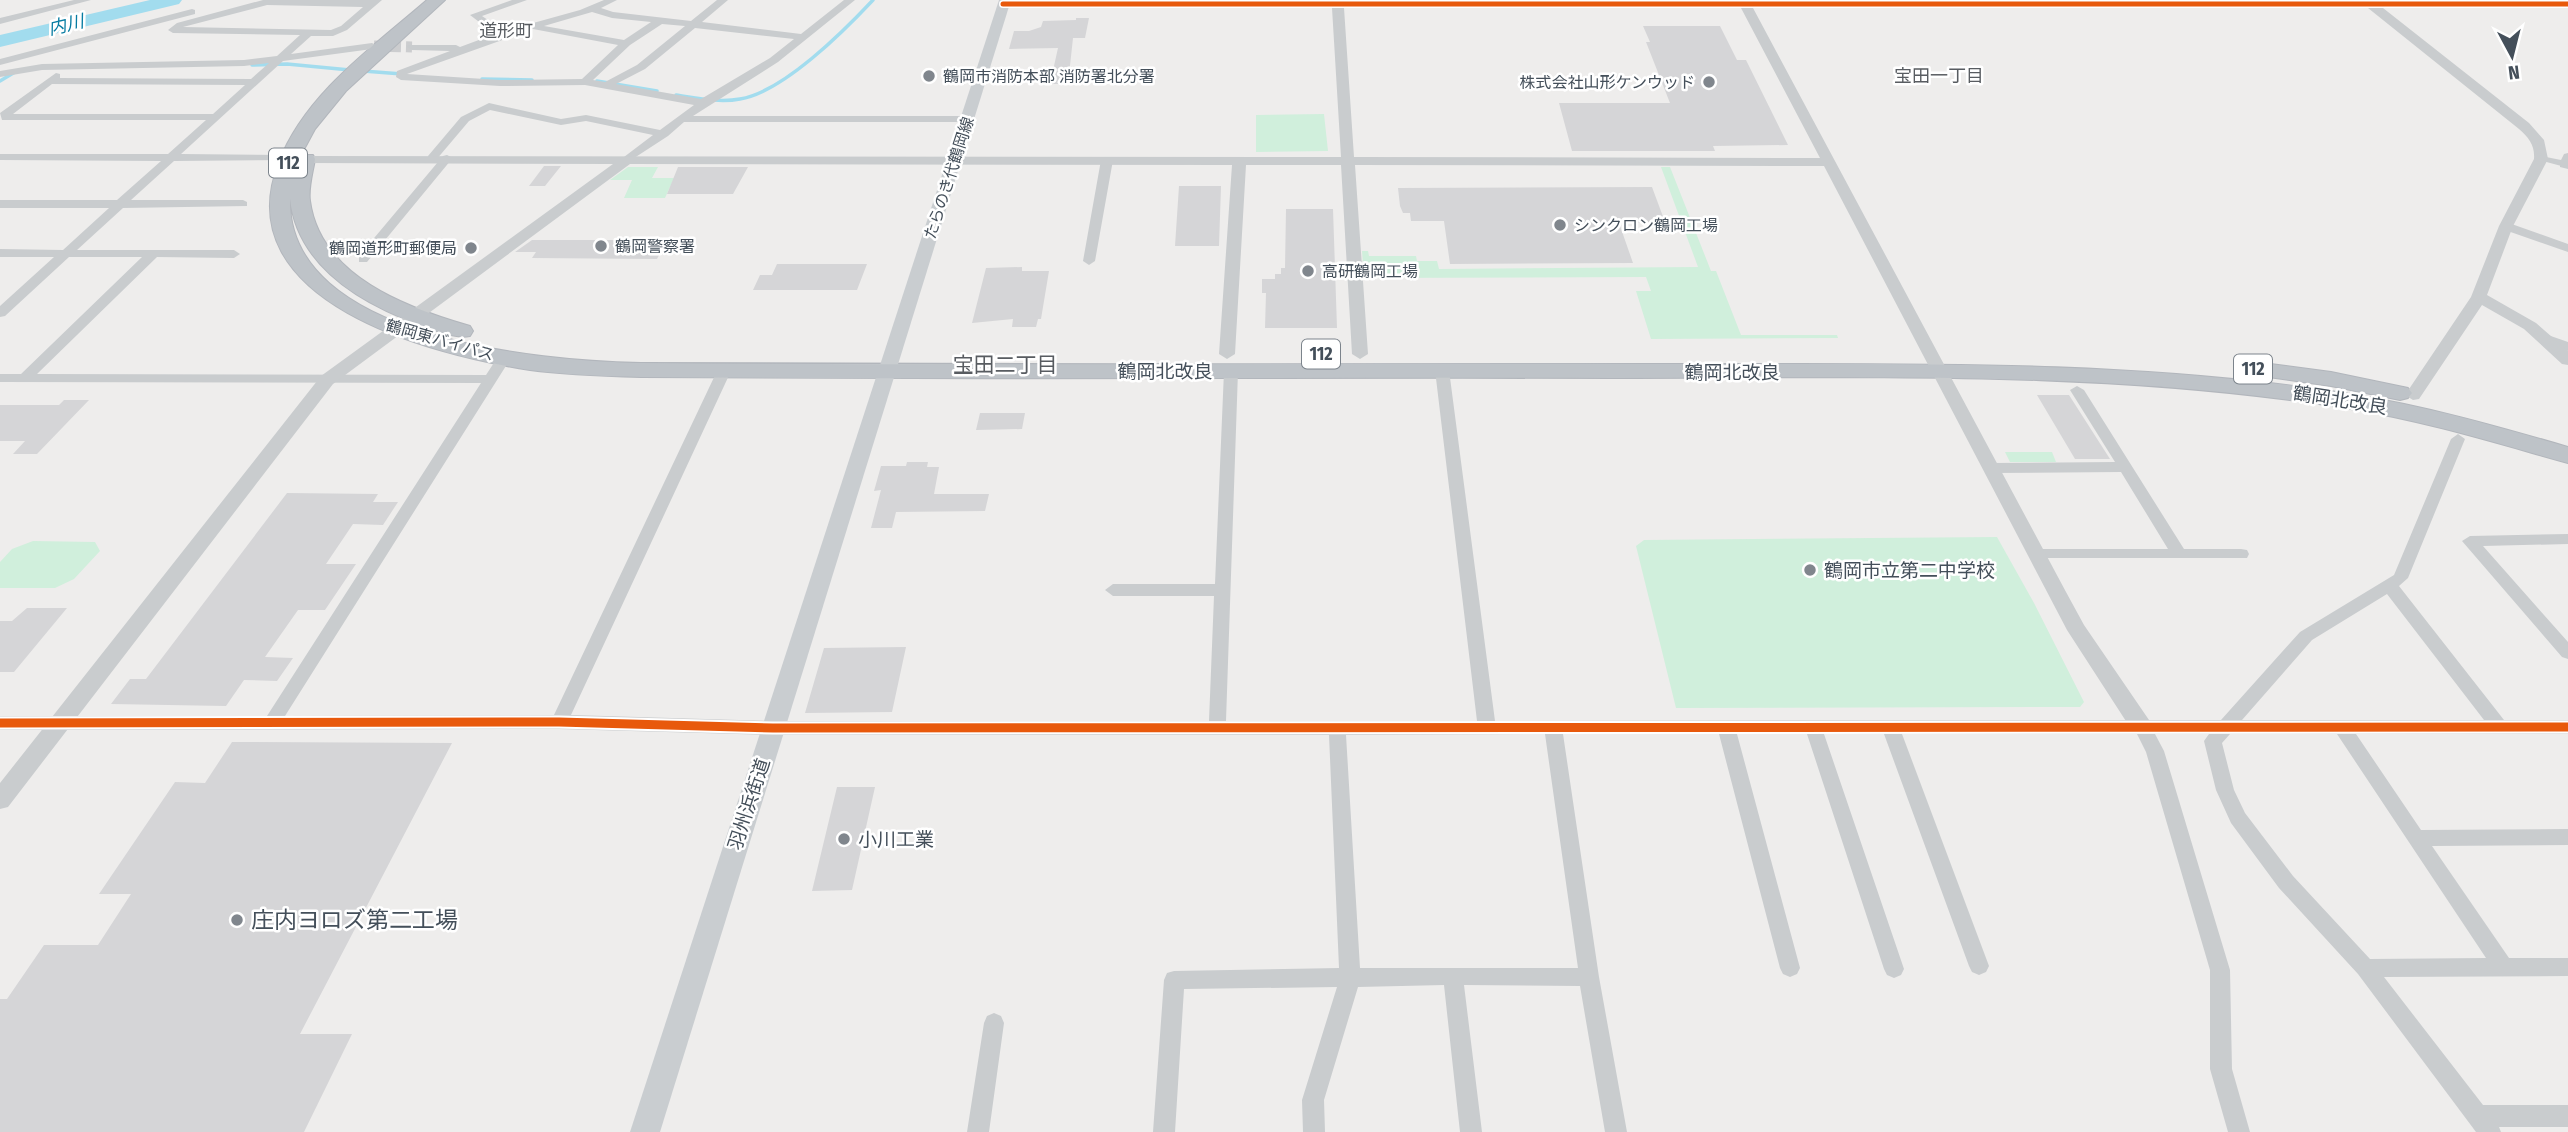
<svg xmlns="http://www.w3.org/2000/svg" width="2568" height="1132" font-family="'Fira Sans Condensed','Noto Sans JP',sans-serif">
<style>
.green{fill:#d0efdc}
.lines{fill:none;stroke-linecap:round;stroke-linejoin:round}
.stream{stroke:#a2dcee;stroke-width:3.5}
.river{fill:#a2dcee;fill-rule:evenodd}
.building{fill:#d5d5d7}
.minor-tunnel{stroke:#cccdcf;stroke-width:11;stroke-dasharray:11 5;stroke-linecap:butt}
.trunk-casing{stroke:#b2b6bc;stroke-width:2}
.minor{fill:#c9ccce;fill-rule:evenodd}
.tertiary{fill:#c9ccce;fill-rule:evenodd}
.secondary{fill:#c9cdd0;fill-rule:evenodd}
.trunk{fill:#bec3c8;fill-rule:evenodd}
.cycleway-far1-casing{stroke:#fff;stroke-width:8}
.cycleway-casing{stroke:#fff;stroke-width:13}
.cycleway-far1{stroke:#e8590c;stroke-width:5}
.cycleway{stroke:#e8590c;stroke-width:9}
.poi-dot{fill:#80868d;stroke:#fff;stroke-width:2.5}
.labels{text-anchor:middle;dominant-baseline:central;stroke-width:5;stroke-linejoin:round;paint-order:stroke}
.far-poi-label{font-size:16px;fill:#444f5a;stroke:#fff;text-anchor:start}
.far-street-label{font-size:16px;fill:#444f5a;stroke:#fff}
.far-water-label{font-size:18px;font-style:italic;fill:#077ca2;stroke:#fff}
.far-neighbourhood-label{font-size:18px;fill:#585c61;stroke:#fff}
.shield{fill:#fff;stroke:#7c848c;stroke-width:2}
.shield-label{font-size:18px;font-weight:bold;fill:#444f5a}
.street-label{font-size:19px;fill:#444f5a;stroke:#fff}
.poi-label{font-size:19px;fill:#444f5a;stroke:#fff;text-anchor:start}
.neighbourhood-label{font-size:21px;fill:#585c61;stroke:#fff}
.near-poi-label{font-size:23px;fill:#444f5a;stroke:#fff;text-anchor:start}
</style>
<rect width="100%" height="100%" fill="#eeedec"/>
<path class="green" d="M1324,114L1328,151L1256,152V115Z
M628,167H658L652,178H674L665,198H624L632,180H610Z
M1661,167H1670L1711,271H1716L1741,335H1837L1838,338L1651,339L1636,291H1651L1646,277L1364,278L1362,251H1368L1369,256H1416L1417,261H1437L1439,269L1698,267Z
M2005,452H2052L2056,462H2010Z
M1997,537L2034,603L2084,702L2080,707L1676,708L1636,546L1644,540Z
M33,541L95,542L100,551L74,579L55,588H0V562L12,549Z"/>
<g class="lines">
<path class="stream" d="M252,65L287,64L350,70
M363,71L402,74
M482,79L532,80
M0,81L15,72
M597,81L657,91
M676,95C697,98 719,103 740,99C783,92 844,31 873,0"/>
<path class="river" d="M150,0H182L179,4L0,47V35Z"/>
</g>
<path class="building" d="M1076,18H1089L1085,38H1073L1068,84H1050L1058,48L1009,49L1014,31H1029L1041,27L1043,21L1076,20Z
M1643,26H1720L1737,60H1746L1788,145L1713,146L1715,151H1572L1559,103H1670L1646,42H1650Z
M544,166H561L545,186H529Z
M678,167H748L733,194H667Z
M1179,186H1221L1219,246H1175Z
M1652,187L1665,222L1619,223L1633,263L1450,264L1444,221H1411L1410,213H1403L1400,206L1398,188Z
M1286,209H1333L1337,328H1265L1266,293H1262V279H1275V274H1281V268H1285Z
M532,240H667L657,259L532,258L536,252H515Z
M777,264H867L857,290H753L760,275H772Z
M1022,267V271H1049L1041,319H1038L1036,327H1012L1013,319L972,323L986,268Z
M2037,395H2069L2110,459H2075Z
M64,400H89L37,454H13L25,441H0V405H59Z
M980,413H1025L1022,429L976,430Z
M907,462H928L927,467H939L934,494H989L985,511L896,512L892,528H871L881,490L874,491L881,466H906Z
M287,493L378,494L373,502H398L383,525L353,524L326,564H356L325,610H298L265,657L293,658L277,681L244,680L226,706L111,704L130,679H146Z
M27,608H67L14,672H0V621H12Z
M906,647L892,712L805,713L824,648Z
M232,742L452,743L300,1034H352L304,1132H0V999H7L44,945H98L131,894H99L175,782L205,783Z
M837,787H875L852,890L812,891Z"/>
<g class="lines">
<path class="minor-tunnel" d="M374,46L412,47"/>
<defs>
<path id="trunk" d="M427,0H445L346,91L315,129L301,155H313L315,159C313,172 308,188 310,201C320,276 407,308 470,326L473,331L470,336C455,339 437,331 423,326C364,305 298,268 290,199C287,339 541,361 641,363C975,366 1308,363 1642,364C1878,365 2117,357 2351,394C2425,406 2496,426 2568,447V463C2496,443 2425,421 2351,409C2108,369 1859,378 1613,378C1289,377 965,380 641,377C604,376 567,375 530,370C433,355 224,302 279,162C305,94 374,46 427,0Z
M2255,362L2331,372L2408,388L2412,393L2408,398L2400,400L2331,386L2247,374L2244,369L2247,364Z"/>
</defs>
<use href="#trunk" class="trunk-casing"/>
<path class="minor" d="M74,0H91L0,24V18Z
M263,0H382L347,30L333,36H311L291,54L372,43L377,46L372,49L283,61L181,154L290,155L294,156V160L174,161L131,200H243L247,202V206L123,208L77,250H234L240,254L234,258L157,257L37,374L486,375L499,355H509L511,358L285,716L554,715L717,371L724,367L731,371L571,715L773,721H1209L1214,596H1113L1105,590L1113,584H1215L1224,371L1231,367L1238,371L1226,721H1477L1435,370L1442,366L1449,370L1495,721L2221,720L2300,632L2394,575L2451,439L2458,434L2465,439L2408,578L2399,586L2504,720H2568V734H2356L2421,830L2568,829V845L2432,846L2509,958H2568V976L2384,977L2483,1105H2568V1127H2499L2501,1132H2476L2358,974L2279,888L2231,823L2216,790L2204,741L2209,734H2155L2164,751L2230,970L2232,1069L2250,1132H2228L2210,1069V970L2146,752L2137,734H1902L1989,966L1986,972L1979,975L1972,972L1969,966L1884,734H1824L1904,969L1901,975L1894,978L1887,975L1884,969L1807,734H1737L1800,968L1797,974L1790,977L1783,974L1780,968L1719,734H1563L1599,977L1627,1132H1605L1580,986L1464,985L1482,1132H1460L1444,985L1358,987L1324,1100L1325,1132H1303L1302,1100L1337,987L1184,989L1175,1132H1153L1164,980L1167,973L1174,971L1339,968L1329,735H773L559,729L0,730V716H267L481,383L0,382V374H21L142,257H69L5,316L0,317V306L54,257H0V249L63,250L109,208H0V200H117L161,161L0,160V154H168L206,120H2L0,113L56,73L60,74V78L251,79L269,63L244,66L42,70L0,77V71L42,64L244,60L277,56L300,35L173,33L168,30L177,23ZM267,5L363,7L341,26L331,30L183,27ZM52,84L245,85L213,114H13ZM2387,594L2484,720H2242L2312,640ZM1545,734L1578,968H1360L1346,735ZM2230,734H2337L2486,958L2370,959L2293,876L2245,813L2234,790L2222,743Z
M512,0H527L482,16L504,31L580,10L604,0H617L601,8L613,12L691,21L717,0H728L702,22L801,34L844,0H855L778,62L693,116H968L973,119L968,122H684L668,136L628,162L622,159L624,157L653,135L586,121L561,125L490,110L469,121L436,160H428V156L461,117L489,103L561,119L586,115L660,130L694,105L585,85L500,86L401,80L396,77L397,71L450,51L412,50L407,47L408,45H456L460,47L495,34L470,15ZM592,12L612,18L651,22L624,40L544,26ZM662,24L685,26L637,65L605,82L593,80L630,45ZM695,28L794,39L770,58L701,99L616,84L645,69ZM533,29L618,45L582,79L500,80L407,74Z
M192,9L195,10V14L0,65V59Z
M2568,153V167H2565L2535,159L2541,156L2561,160L2564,154Z
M447,155L453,158L451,160L367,262H359V256L443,156Z
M1107,157L1113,160L1095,261L1089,265L1083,261L1101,160Z
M2506,222L2568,244V252L2502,229L2500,226Z
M2545,334L2568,342V351L2540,341L2538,338Z
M2077,386L2084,390L2184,549H2241L2247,550L2249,554L2247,558H2031L2029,554L2031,550L2037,549H2168L2121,472L1990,473L1983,468L1990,463L2115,462L2070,390Z
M2568,534V544L2483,546L2568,642V659L2562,657L2462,541L2470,536Z
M994,1013L1001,1016L1004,1023L989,1132H967L984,1023L987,1016Z"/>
<path class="tertiary" d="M2568,0V8H2383L2529,123L2544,140L2548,159L2513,226L2487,295L2536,323L2568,351V365L2562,364L2524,329L2482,305L2419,399L2413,400L2405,395L2471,297L2499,226L2534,159C2535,145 2529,138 2519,129L2368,8H1753L2066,592L2084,625L2149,720L2152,726L2149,732L2141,734L2133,732L2067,630L1824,166L1355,165L1368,354L1360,359L1352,354L1341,165H1246L1235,354L1227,359L1219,354L1232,165L630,164L333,384L8,807L0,809V783L321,376L613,164L307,163L302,162V156L1341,157L1332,8L999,6V2L1003,0ZM1344,8H1741L1820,158L1354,157Z
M2560,161H2568V169L2560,167Z"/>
<path class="secondary" d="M999,0H1011L660,1132H630Z"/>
<use href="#trunk" class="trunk"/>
<defs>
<path id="cycleway-far1" d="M1003,4H2568"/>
<path id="cycleway" d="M0,723L559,722L773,728L2568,727"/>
</defs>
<use href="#cycleway-far1" class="cycleway-far1-casing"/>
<use href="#cycleway" class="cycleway-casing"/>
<use href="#cycleway-far1" class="cycleway-far1"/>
<use href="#cycleway" class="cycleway"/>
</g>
<g class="poi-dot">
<circle cx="929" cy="76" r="7"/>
<circle cx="1709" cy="82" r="7"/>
<circle cx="1560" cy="225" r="7"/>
<circle cx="601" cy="246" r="7"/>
<circle cx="471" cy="248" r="7"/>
<circle cx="1308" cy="271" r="7"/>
<circle cx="1810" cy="570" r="7"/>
<circle cx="844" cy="839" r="7"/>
<circle cx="237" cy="920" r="7"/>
</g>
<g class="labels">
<g class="far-poi-label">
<text x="943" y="76">鶴岡市消防本部 消防署北分署</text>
<text x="1695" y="82" text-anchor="end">株式会社山形ケンウッド</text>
<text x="1574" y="225">シンクロン鶴岡工場</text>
<text x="615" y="246">鶴岡警察署</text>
<text x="457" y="248" text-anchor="end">鶴岡道形町郵便局</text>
<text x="1322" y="271">高研鶴岡工場</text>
</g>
<g class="far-street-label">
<text transform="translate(949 178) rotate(-72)">たらのき代鶴岡線</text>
<text transform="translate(440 340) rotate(16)">鶴岡東バイパス</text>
</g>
<g class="far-water-label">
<text transform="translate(66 25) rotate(-13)">内川</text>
</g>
<g class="far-neighbourhood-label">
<text x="506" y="31">道形町</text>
<text x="1939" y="76">宝田一丁目</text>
</g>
<g class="shield">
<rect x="269" y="148.5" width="38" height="29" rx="5"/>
<rect x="1302" y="339.5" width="38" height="29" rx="5"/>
<rect x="2234" y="354.5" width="38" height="29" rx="5"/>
</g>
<g class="shield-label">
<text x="288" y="163">112</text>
<text x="1321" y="354">112</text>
<text x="2253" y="369">112</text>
</g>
<g class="street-label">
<text x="1165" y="371">鶴岡北改良</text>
<text x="1732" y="372">鶴岡北改良</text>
<text transform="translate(2340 400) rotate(9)">鶴岡北改良</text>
<text transform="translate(749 804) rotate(-72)">羽州浜街道</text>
</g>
<g class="poi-label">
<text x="1824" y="570">鶴岡市立第二中学校</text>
<text x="858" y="839">小川工業</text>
</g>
<g class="neighbourhood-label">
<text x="1005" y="365">宝田二丁目</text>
</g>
<g class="near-poi-label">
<text x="251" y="920">庄内ヨロズ第二工場</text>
</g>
</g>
<g transform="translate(2512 56) rotate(173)" stroke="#ffffff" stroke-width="5" paint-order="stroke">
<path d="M0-5L12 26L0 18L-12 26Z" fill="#444f5a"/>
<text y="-10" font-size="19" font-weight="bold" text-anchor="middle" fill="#444f5a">N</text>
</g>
</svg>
